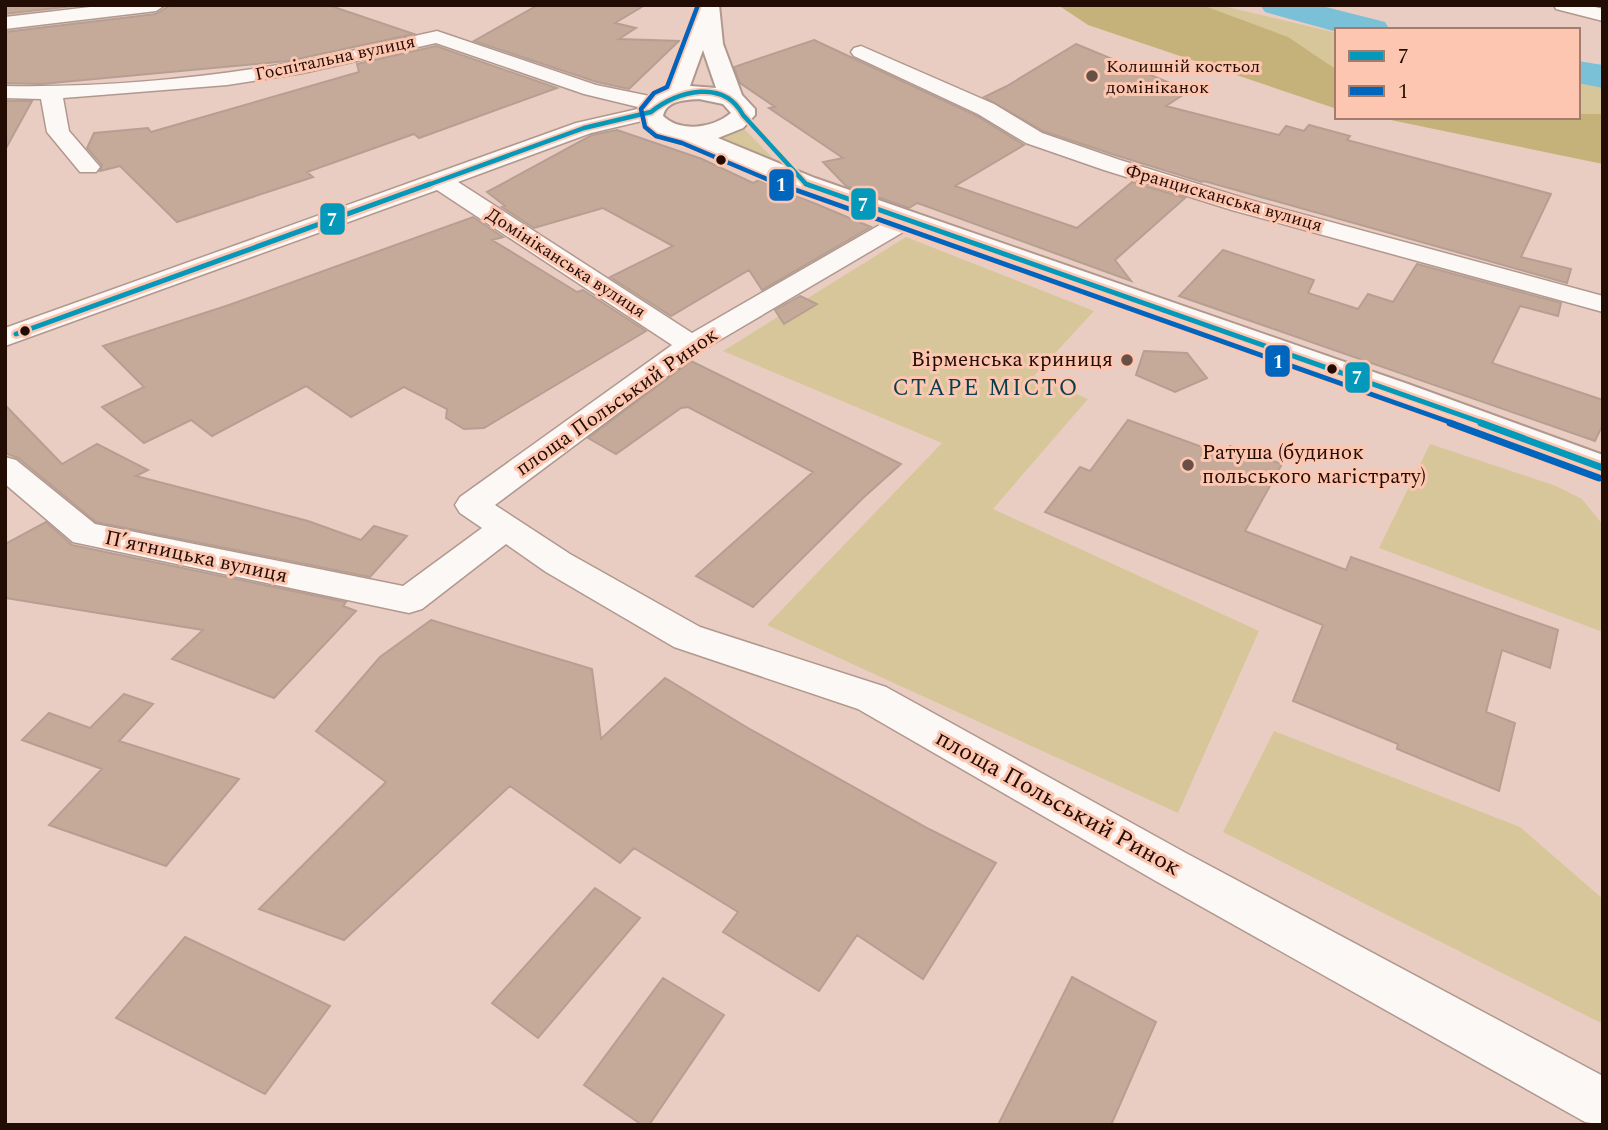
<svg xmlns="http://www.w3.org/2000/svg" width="1608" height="1130" font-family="Spectral,serif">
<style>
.green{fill:#d7c699}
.forest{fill:#c5b27a}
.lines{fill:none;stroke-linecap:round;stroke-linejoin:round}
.river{fill:#7ac1d8;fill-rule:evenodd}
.building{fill:#c5aa99;stroke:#b69f92;stroke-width:2}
.street-casing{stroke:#b1988e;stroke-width:3}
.secondary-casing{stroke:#b1988e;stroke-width:4}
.street{fill:#fcf8f6;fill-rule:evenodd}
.secondary{fill:#fcf8f6;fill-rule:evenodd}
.bus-1-far2-casing{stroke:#fcc6b0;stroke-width:8}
.bus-1-far1-casing{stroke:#fcc6b0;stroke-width:10}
.bus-1-casing{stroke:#fcc6b0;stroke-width:12}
.bus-2-far2-casing{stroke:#fcc6b0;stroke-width:8}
.bus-2-far1-casing{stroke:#fcc6b0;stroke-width:10}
.bus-2-casing{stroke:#fcc6b0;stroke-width:12}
.bus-1-far2{stroke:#0499ba;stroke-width:4.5}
.bus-1-far1{stroke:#0499ba;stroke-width:5}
.bus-1{stroke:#0499ba;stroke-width:7}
.bus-2-far2{stroke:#0065bd;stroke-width:4.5}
.bus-2-far1{stroke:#0065bd;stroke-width:5}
.bus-2{stroke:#0065bd;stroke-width:7}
.poi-dot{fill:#695046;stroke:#fcc6b0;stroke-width:2.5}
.bus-dot{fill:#230c04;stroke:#fcc6b0;stroke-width:2.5}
.labels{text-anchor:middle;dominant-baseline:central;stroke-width:6;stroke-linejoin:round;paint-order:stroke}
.far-street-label{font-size:18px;fill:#230c04;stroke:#fcc6b0}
.far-poi-label{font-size:18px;fill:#230c04;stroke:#fcc6b0;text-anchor:start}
.poi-label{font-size:21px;fill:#230c04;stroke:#fcc6b0;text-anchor:end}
.street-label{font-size:21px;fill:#230c04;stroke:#fcc6b0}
.neighbourhood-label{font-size:23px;letter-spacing:2px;fill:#063e4e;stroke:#fcc6b0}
.near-street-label{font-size:24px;fill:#230c04;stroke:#fcc6b0}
.line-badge{stroke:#fcc6b0;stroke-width:2.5}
.badge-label{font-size:19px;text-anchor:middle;font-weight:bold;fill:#fff}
</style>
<rect width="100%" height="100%" fill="#eacdc2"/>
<path class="green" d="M1202,5H1219L1337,33V70Z
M1578,80L1603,85V114H1578Z
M742,127L780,165L712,138L731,135Z
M906,237L1094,311L1034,376L1088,399L993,509L1259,631L1178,813L767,625L942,443L723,351Z
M1430,444L1556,486L1582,499L1603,525V632L1379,548Z
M1274,731L1520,827L1603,899V1024L1223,832Z"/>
<path class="forest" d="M1058,5H1202L1288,37L1337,70V109L1088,25Z
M1578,114H1603V164L1376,117H1578Z"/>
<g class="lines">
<path class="river" d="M1260,5H1318L1385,22L1390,30L1337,32L1265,12Z
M1578,61L1603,65V88L1578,83Z"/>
</g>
<path class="building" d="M5,5H82L5,14Z
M171,5H328L414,34L288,61L41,84L5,83V32L156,14Z
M538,5H645L615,23L636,28L619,39L679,41L629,89L597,82L474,41Z
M814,40L977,116L1024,145L955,186L1077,228L1132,182L1185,198L1115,260L1131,281L923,205L917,203L909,208L846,186L823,162L843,158L769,108L775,107L740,83L734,67Z
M1076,44L1189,91L1166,106L1279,135L1286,126L1304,131L1309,125L1350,136L1347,140L1551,194L1521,257L1571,269L1567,283L1204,181L1202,182L1115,155L1043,131L984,97L1007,86Z
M436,46L557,88L419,138L414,134L307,172L313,177L177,222L120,166L100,171L102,165L87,148L94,133L148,128L151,132L359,72L357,64Z
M5,101H32L5,150Z
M617,130L702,159L753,183L759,180L871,227L762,290L749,270L671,316L610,277L673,246L603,208L534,228L502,207L505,206L487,192L592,135Z
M473,217L503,237L492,240L577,292L583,290L646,331L484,428L464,429L446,418L447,409L404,387L351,417L306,386L212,436L191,420L144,443L102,407L144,387L103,346L229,305Z
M1223,250L1314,280L1308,293L1358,309L1368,294L1393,302L1417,264L1561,303L1558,316L1520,306L1492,363L1603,400V424L1595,441L1179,296Z
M800,296L817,304L784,324L775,310Z
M1144,351L1187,353L1207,378L1175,392L1136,375Z
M691,361L901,464L863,498L753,607L696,576L813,472L688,407L681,408L616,454L588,438Z
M5,405L62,464L97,444L148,470L136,476L308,521L361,540L374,526L407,536L370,577L96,522L18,458L5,453Z
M1128,420L1224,455L1230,446L1282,464L1245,531L1346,570L1351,557L1558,630L1550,668L1502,650L1486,712L1515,723L1499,791L1397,749L1398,744L1293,701L1323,625L1045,512L1080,467L1090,471Z
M46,522L72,545L346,602L343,606L356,611L274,698L172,659L203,630L5,598V544Z
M431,620L592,669L601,739L665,678L748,728L929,829L996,863L923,979L857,935L819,991L723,932L738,912L634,848L620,863L510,786L344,940L259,909L386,782L316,731L380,657Z
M124,694L153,704L119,741L239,779L166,866L49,825L102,769L22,740L49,713L90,728Z
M595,888L640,918L538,1038L492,1003Z
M185,937L330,1006L265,1094L116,1018Z
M1072,977L1156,1022L1111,1125H998Z
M663,978L724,1015L649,1125H642L584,1085Z"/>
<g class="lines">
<defs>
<path id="street" d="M107,5H165L156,11L5,29V17Z
M1554,5H1587L1603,9V21L1556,9Z
M437,31L596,85L664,99L667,104L660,109L662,112L659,117L591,133L458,182L692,333L897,215L906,213L915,215L918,220L915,225L701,351L495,505L570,554L700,627L886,687L1184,852L1603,1076V1125L1585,1122L1154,880L858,709L674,647L546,572L506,544L422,609L409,613L73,542L5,484V457L16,460L95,524L403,586L482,528L460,513L455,505L460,497L672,345L437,190L5,346V328L576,123L642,108L584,94L436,43L303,73L227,85L63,98L69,131L100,167L96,172H80L47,132L41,99L5,98V86C101,88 208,78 302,61C347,53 392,41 437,31Z
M861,46L994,104L1042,133L1120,160L1250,200L1603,296V312L1232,210L1104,170L1026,143L978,114L854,56L851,52L854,48Z"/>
<path id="secondary" d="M699,5H719L723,44L742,95L755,109V115L743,128L718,138L815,178L1408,384L1603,455V479L1384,398L797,190L683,141L661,136L650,130L639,117C642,103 651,95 665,91ZM703,50L716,88L690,86ZM699,99L723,104L731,113C713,128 681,133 663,116C666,100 686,100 699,99Z"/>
</defs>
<use href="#street" class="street-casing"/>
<use href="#secondary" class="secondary-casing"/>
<use href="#street" class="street"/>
<use href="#secondary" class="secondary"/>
<defs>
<path id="bus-1-far2" d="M651,112C678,90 724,79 743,115L806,184L811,186
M425,186L584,128L651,112"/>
<path id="bus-1-far1" d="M806,184L1486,424
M16,334L430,184"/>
<path id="bus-1" d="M1481,423L1603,468"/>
<path id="bus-2-far2" d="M698,5L667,87L654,93L641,109L645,127L656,136L682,143L783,186"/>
<path id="bus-2-far1" d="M779,184L1455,424"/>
<path id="bus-2" d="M1450,423L1599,478"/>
</defs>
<use href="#bus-1-far2" class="bus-1-far2-casing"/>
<use href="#bus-1-far1" class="bus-1-far1-casing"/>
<use href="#bus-1" class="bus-1-casing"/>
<use href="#bus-2-far2" class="bus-2-far2-casing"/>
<use href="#bus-2-far1" class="bus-2-far1-casing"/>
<use href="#bus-2" class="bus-2-casing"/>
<use href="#bus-1-far2" class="bus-1-far2"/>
<use href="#bus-1-far1" class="bus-1-far1"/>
<use href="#bus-1" class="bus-1"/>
<use href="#bus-2-far2" class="bus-2-far2"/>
<use href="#bus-2-far1" class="bus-2-far1"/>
<use href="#bus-2" class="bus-2"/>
</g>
<g class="poi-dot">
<circle cx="1092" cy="76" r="7"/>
<circle cx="1127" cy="360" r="7"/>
<circle cx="1188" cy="465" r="7"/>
</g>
<g class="bus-dot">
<circle cx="721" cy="160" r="6"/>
<circle cx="25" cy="331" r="6"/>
<circle cx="1332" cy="369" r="6"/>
</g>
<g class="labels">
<g class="far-street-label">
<text transform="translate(335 58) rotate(-12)">Госпітальна вулиця</text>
<text transform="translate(1224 198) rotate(16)">Францисканська вулиця</text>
<text transform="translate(566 263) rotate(33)">Домініканська вулиця</text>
</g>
<g class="far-poi-label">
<text x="1106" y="66">Колишній костьол<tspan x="1106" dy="21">домініканок</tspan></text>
</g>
<g class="poi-label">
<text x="1113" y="360">Вірменська криниця</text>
<text x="1202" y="453" text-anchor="start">Ратуша (будинок<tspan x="1202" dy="24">польського магістрату)</tspan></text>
</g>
<g class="street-label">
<text transform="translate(617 402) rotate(-35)">площа Польський Ринок</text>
<text transform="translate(196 557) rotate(12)">Пʼятницька вулиця</text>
</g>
<g class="neighbourhood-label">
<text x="986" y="388">СТАРЕ МІСТО</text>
</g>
<g class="near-street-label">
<text transform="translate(1058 803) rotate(29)">площа Польський Ринок</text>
</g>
</g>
<g class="line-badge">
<rect x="768" y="168" width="27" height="34" rx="7" fill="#0065bd"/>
<rect x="850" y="187" width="27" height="34" rx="7" fill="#0499ba"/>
<rect x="319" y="202" width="27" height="34" rx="7" fill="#0499ba"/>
<rect x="1264" y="344" width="27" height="34" rx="7" fill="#0065bd"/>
<rect x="1344" y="361" width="27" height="33" rx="7" fill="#0499ba"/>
</g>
<g class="badge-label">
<text x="781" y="191">1</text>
<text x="863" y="211">7</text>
<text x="332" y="226">7</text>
<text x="1278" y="368">1</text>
<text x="1357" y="384">7</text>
</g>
<rect width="1608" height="1130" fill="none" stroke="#230c04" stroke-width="14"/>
<rect x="1335" y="28" width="245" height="91" fill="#fcc6b0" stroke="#a57c6b" stroke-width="2"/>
<rect x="1349" y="51" width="35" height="10" fill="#0499ba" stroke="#a57c6b" stroke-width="2"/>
<text x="1398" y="63" font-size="21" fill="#230c04">7</text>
<rect x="1349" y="86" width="35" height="10" fill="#0065bd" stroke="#a57c6b" stroke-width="2"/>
<text x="1398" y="98" font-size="21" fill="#230c04">1</text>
</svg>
